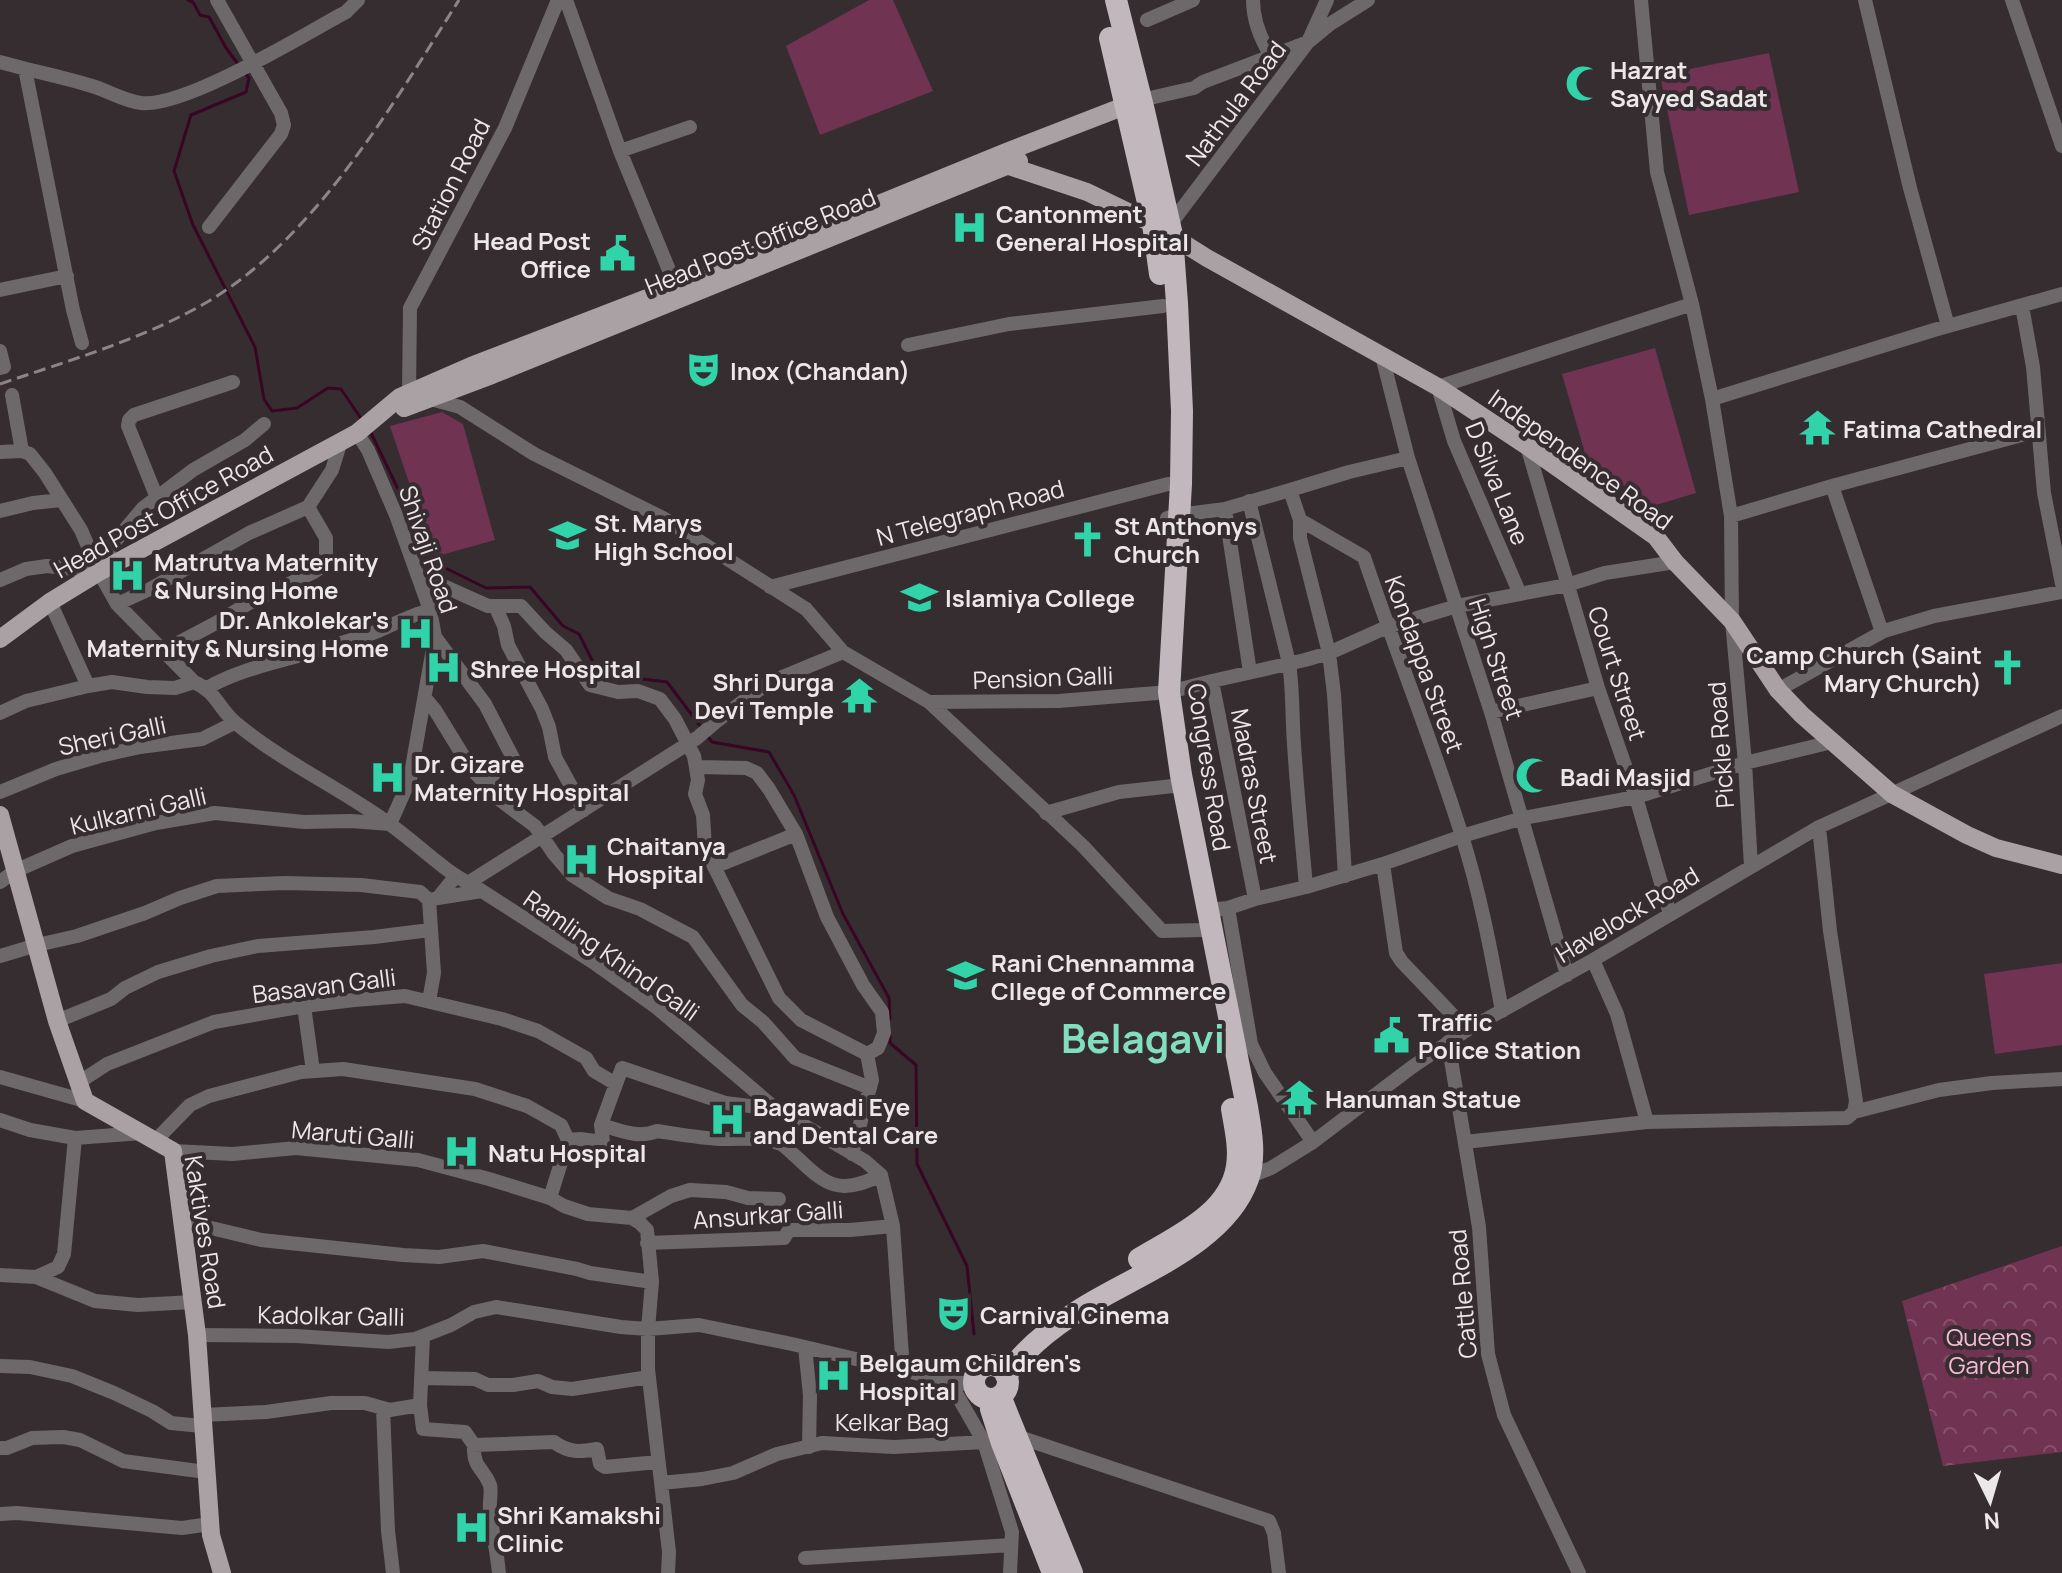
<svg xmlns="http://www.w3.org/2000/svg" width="2062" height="1573" font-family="Manrope,sans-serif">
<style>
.park{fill:url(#park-crowns)}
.garden{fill:#703352}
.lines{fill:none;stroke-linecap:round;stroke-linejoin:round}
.stream{stroke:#380623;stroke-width:3}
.minor{stroke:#6d696b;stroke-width:14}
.major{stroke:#aaa1a5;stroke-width:18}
.highway{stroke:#c2b7bc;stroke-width:22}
.rail{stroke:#8c8588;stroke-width:3;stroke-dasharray:12 6;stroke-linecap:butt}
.labels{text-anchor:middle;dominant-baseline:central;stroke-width:8;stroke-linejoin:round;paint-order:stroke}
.poi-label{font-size:24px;font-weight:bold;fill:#ece7e9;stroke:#362d31;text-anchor:start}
.street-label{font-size:24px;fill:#ece7e9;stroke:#362d31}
.park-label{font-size:24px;fill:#f9bad7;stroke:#362d31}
.town-label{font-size:40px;font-weight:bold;fill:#81debf;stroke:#362d31}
</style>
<defs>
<pattern id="park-crowns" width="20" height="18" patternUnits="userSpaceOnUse" patternTransform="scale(2)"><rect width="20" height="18" fill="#703352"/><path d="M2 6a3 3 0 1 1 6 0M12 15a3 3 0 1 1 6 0" fill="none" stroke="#85516b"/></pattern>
</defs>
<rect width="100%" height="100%" fill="#362d31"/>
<path class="park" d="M2062,1246V1452L1943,1466L1902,1301Z"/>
<path class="garden" d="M869,0H893L933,91L820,135L786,46Z
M1769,53L1799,192L1689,215L1660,75Z
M1655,348L1696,493L1653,506L1587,460L1562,374Z
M442,412L463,424L495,540L434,557L390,426Z
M2062,963V1045L1995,1054L1984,974Z"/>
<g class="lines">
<path class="stream" d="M188,0L193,2L200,15L209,17L226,48L238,64
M245,73L249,78L246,92L191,115L174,171L193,225L255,347L264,399L272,411L297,408L328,388L341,389L362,420
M371,433L397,487L425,558L486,588L530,587L563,626L579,634L595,666L618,676L667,682L701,727
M708,737L712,742L769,752L794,795L843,914L889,998L890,1019
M890,1035V1043L916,1065L917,1164L967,1266L974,1334"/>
<path class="minor" d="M558,0L505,128L410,308L409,393L460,407L534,454L663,518L806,609L843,652L929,702L1083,846L1162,931L1201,930L1212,928
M566,0L620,151
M1253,0C1253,21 1260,38 1271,56
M1641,0L1657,172L1692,304L1712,399L1731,516L1732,621L1745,763L1751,866
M1865,0L1910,188L1948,326
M2012,0L2062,146
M1147,20L1193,0
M0,62C31,71 64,77 95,87C110,92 125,101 141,103C185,108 303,35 346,12L358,0
M25,69L73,310L82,343
M1141,100L1194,88L1203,82L1308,42L1330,24L1368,0
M1169,226L1308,42L1327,0
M209,227L281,134L284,125L281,113L217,0
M676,287L620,151L690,127
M0,290L67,276
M2022,306L2033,367L2044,493L2062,584
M908,345L1009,324L1163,306
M0,351L4,367L0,368
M1382,356L1408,458L1491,712L1567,975
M12,395L22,451
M1712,399L1934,330L2062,294
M1527,446L1598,688L1636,797L1670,914
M0,452L22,451L30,454L45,473L81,530L99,572L117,604L194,682C217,692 219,710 237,724C284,763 342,789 391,825C420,846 442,870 474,886L593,962L656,1007L776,1109L865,1161L881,1175L893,1226L903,1370
M1290,490L1349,472L1408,458
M157,498L128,426L129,420L134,415L233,382
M1249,501L1289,663C1293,690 1292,717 1294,744C1297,792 1302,840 1306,887
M308,507L332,470L341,441
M1225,509L1250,672
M0,511L33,503L61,500
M1731,516L1832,486
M1167,518L1178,515L1225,509L1290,490L1300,520L1364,557C1395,650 1432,740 1461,833C1480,892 1491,951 1502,1011
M1300,520V538L1329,653L1334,694L1345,876
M99,572L112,545L143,508L193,470L245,440L264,424
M0,580L26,569L47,566L99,572
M421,584L441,585L488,606H521L545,632L566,650L590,685L618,692L638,691L660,699L675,719L694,756L698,780L695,794L703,815L705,848L779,998L801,1020L867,1054L878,1048L884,1033L882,1012L863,985L827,917L796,834L769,789L757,773L746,768L697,767
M770,587L1168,484H1181
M1520,594L1454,441L1438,387L1692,304
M50,602L88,686
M117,604L150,589L249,533L308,507L326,538V564L312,573L249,603L216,623L163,651
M495,606L504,626L508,645L542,709L549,727L555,757L584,810
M1882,632L1832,486L2037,431
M435,637L485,704L513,758L500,766L486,784
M1212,681L1255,899
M207,688C244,667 285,661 325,648C342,642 361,638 378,631C396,623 412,615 430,610
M1778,690L1884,631L1934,616L2062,592
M425,698L435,710L470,767L500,800L535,826L554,854L572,875L608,898L640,909L693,937L742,1005L763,1022L795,1058L870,1088
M929,702L1059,701L1169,692L1212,681L1305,660L1329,653L1387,627L1457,606L1567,585L1605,573L1675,562
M1491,712L1598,688
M0,713L26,701L88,686L112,682L147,687L175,688L194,682
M0,792L56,769L100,756L140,747L202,739L234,723
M1046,813L1119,792L1173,786
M1383,864L1396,953L1402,962L1467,1030
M714,867L796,834
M0,882L15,871L72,846L156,823L215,813L304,822L351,821L390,824L410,779L435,637L430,610L396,515L368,450L357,433
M468,883L697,738L718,720L768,683L843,652
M438,898L482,891
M1228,908L1251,1044L1265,1073L1313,1142
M1208,910L1228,908L1255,899L1306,887L1383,864L1462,836L1523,818L1636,797L1745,763L1832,742
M0,956L37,945L77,936L145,913L180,898L217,886L285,883L361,885L420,892L429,900
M1593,960L1617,1014L1647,1122
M429,1001L434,973L429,900L438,898L455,877
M304,1006L313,1071
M57,1021L111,999L125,988L158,972L211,956L258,946L374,937L430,930
M1448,1042L1479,1227L1488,1354L1504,1415L1579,1573
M0,1077L85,1101
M78,1083L107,1064L214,1022L304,1006L354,1000L405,996L502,1019L538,1031L586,1058L594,1071L616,1084L601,1125L603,1142L580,1139L568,1140
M616,1084L622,1068L725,1103L775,1109
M1854,1112L1939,1090L1992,1083L2062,1079
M0,1120L30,1130L75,1138L142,1133
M601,1125C619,1130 638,1139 657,1131C678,1134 699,1138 720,1139C742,1140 762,1135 783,1145C820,1177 831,1201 881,1175
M155,1141L190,1105L209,1096L301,1072L343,1069L475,1089L527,1106L561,1125L568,1140L550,1198
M1465,1142L1647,1122L1847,1118L1854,1112L1856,1101L1830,931L1819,827
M173,1151L233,1154L296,1148L418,1160L489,1179L550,1198L564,1206L588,1214L632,1218L640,1223L647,1230L652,1282L648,1329V1369L669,1552L668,1573
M852,1154L872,1080L867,1054
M1243,1179L1271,1168L1313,1142L1412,1067L1467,1030L1593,960L1819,827L2062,716
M632,1218L671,1196L690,1190L726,1192L748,1198L779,1199
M182,1221L261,1240L403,1255L439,1257L483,1251L577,1269L590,1273L652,1282
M647,1243L784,1238L789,1230H850L893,1226
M0,1275L36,1277L95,1301L138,1305L193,1302
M36,1277L58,1267L64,1254L75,1138
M197,1335L296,1336L388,1342L415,1339L451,1325L474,1312L496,1307L621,1327L648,1329L699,1325L792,1344L949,1381L974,1385
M805,1347L810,1395L809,1447
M0,1366L30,1367L72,1376L114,1393L152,1411L171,1423L202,1426
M421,1378L475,1379L488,1385H513L538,1381L552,1387L572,1389L649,1377
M949,1381L984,1442L1012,1532L1010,1573
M420,1405L423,1429L465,1432L474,1445L554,1442C569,1453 580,1452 597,1449L600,1464L605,1467L658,1462
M383,1408L388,1531L393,1573
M202,1415L266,1412L331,1403H365L390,1410L420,1405L423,1336
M1016,1436L1269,1521L1274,1533L1279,1573
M474,1445C473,1469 483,1467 490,1485C492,1492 489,1502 490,1510C492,1531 497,1552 499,1573
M0,1448H7L32,1438L63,1437L80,1440L123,1461L206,1472
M661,1483L702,1479L733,1473L777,1454L822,1443L894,1447L984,1442L1002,1443
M0,1514L17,1513L182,1528L210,1524
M805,1558L1011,1545"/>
<path class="major" d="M1009,166L1087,192L1153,224L1207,258L1438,387L1527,446L1656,537L1675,562L1732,621L1778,690L1802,715L1892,794L1967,835L1996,848L2062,865
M404,408L492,375L1019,161
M0,639L50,602L99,572L357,433L400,397L471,366L676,287L1006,152L1135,102
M0,815L57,1021L85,1101L173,1151L197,1335L211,1535L222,1573"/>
<path class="highway" d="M1110,38L1153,224L1160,274
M1139,1259C1175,1237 1230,1214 1237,1166C1240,1148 1235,1127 1232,1109
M974 1382a17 17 0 1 1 34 0a17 17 0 1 1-34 0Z
M1006,1375C1025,1349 1051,1328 1078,1311C1134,1275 1225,1245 1248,1179C1256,1156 1251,1130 1247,1107L1181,775L1169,692L1181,484L1182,411L1177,303L1172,235L1144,111L1116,0
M1000,1396L1072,1573
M991,1409L1002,1443L1053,1573"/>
<path class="rail" d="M0,384C70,360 144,339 209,301C316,237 393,104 459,0"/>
</g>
<defs>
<symbol id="mosque-bare" viewBox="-9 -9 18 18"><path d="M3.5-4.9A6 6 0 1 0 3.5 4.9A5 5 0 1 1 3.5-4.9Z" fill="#31d4a9" stroke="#362d31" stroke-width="2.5" paint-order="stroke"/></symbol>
<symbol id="hospital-bare" viewBox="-9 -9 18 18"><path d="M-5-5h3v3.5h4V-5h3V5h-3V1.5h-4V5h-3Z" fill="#31d4a9" stroke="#362d31" stroke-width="2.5" paint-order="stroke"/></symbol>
<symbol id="civic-bare" viewBox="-9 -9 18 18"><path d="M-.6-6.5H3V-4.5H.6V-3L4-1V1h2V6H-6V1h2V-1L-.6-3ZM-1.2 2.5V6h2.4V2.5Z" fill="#31d4a9" stroke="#362d31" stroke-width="2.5" paint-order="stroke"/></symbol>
<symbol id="theatre-bare" viewBox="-9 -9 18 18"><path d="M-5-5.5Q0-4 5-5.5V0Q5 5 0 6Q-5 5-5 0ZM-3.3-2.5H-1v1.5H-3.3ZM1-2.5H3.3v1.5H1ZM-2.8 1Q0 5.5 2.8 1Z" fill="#31d4a9" stroke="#362d31" stroke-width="2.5" paint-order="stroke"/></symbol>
<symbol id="temple-bare" viewBox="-9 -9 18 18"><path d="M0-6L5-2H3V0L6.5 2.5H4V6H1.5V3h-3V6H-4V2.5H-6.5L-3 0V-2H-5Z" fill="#31d4a9" stroke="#362d31" stroke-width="2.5" paint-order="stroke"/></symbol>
<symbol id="school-bare" viewBox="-9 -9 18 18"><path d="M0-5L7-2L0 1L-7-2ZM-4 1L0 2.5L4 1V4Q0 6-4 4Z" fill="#31d4a9" stroke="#362d31" stroke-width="2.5" paint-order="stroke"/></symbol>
<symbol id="church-bare" viewBox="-9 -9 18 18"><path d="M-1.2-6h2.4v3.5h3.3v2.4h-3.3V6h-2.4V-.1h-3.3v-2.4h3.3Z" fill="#31d4a9" stroke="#362d31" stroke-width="2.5" paint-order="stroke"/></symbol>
<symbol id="university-bare" viewBox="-9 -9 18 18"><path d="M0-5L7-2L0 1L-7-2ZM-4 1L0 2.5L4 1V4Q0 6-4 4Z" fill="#31d4a9" stroke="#362d31" stroke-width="2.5" paint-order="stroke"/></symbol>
</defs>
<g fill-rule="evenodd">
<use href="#mosque-bare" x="1558" y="58" width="51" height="51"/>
<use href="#hospital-bare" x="944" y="202" width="51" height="51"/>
<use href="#civic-bare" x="592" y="228" width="51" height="51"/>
<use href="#theatre-bare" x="678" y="344" width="51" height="51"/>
<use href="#temple-bare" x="1792" y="402" width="51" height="51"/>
<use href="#school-bare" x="542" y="510" width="51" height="51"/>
<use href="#church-bare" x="1062" y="514" width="51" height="51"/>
<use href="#hospital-bare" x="102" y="550" width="51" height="51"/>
<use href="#university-bare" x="894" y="572" width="51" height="51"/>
<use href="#hospital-bare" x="390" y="608" width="51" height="51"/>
<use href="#hospital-bare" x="418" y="642" width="51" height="51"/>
<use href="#church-bare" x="1982" y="642" width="51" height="51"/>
<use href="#temple-bare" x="834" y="670" width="51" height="51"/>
<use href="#mosque-bare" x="1508" y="750" width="51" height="51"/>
<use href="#hospital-bare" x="362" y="752" width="51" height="51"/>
<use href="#hospital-bare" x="556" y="834" width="51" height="51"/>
<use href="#university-bare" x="940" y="950" width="51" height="51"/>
<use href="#civic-bare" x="1366" y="1010" width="51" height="51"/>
<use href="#temple-bare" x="1274" y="1072" width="51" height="51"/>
<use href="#hospital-bare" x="702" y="1094" width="51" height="51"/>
<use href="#hospital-bare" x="436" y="1126" width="51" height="51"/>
<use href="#theatre-bare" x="928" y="1288" width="51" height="51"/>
<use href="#hospital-bare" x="808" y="1350" width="51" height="51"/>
<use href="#hospital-bare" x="446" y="1502" width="51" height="51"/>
</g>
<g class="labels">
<g class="poi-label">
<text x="1610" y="69">Hazrat<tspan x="1610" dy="28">Sayyed Sadat</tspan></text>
<text x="996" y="213">Cantonment<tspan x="996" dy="28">General Hospital</tspan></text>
<text x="591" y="240" text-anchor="end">Head Post<tspan x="591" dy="28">Office</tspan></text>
<text x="730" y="370">Inox (Chandan)</text>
<text x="1843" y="428">Fatima Cathedral</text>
<text x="594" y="522">St. Marys<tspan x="594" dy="28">High School</tspan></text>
<text x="1114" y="525">St Anthonys<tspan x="1114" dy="28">Church</tspan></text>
<text x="154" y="561">Matrutva Maternity<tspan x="154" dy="28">&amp; Nursing Home</tspan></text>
<text x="945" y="597">Islamiya College</text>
<text x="389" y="619" text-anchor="end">Dr. Ankolekar's<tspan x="389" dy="28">Maternity &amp; Nursing Home</tspan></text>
<text x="1982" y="654" text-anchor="end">Camp Church (Saint<tspan x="1982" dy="28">Mary Church)</tspan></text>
<text x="470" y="668">Shree Hospital</text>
<text x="834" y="681" text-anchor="end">Shri Durga<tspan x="834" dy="28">Devi Temple</tspan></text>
<text x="414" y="763">Dr. Gizare<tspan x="414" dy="28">Maternity Hospital</tspan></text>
<text x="1560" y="776">Badi Masjid</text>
<text x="607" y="845">Chaitanya<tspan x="607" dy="28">Hospital</tspan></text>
<text x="991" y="962">Rani Chennamma<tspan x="991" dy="28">Cllege of Commerce</tspan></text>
<text x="1418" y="1021">Traffic<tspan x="1418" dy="28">Police Station</tspan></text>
<text x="1325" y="1098">Hanuman Statue</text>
<text x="753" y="1106">Bagawadi Eye<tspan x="753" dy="28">and Dental Care</tspan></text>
<text x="488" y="1152">Natu Hospital</text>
<text x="980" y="1314">Carnival Cinema</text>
<text x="859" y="1362">Belgaum Children's<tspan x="859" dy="28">Hospital</tspan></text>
<text x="497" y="1514">Shri Kamakshi<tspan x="497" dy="28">Clinic</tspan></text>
</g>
<g class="street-label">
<text transform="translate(1235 103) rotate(-53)">Nathula Road</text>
<text transform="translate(450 184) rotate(-63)">Station Road</text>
<text transform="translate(760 241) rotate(-22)">Head Post Office Road</text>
<text transform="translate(1581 459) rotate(36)">Independence Road</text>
<text transform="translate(1498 483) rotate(68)">D Silva Lane</text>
<text transform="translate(163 511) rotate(-29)">Head Post Office Road</text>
<text transform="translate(970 512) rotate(-15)">N Telegraph Road</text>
<text transform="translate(429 549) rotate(71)">Shivaji Road</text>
<text transform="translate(1497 659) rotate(72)">High Street</text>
<text transform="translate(1425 664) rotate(70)">Kondappa Street</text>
<text transform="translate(1618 673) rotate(72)">Court Street</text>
<text transform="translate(1043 677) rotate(-2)">Pension Galli</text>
<text transform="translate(112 735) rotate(-12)">Sheri Galli</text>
<text transform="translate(1720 745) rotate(-94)">Pickle Road</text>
<text transform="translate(1210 767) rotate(81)">Congress Road</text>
<text transform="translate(1255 786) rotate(79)">Madras Street</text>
<text transform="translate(138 810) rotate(-13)">Kulkarni Galli</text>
<text transform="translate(1627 914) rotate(-31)">Havelock Road</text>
<text transform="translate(612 955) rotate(35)">Ramling Khind Galli</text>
<text transform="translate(324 985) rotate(-7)">Basavan Galli</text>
<text transform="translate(353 1134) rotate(5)">Maruti Galli</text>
<text transform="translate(768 1214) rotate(-4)">Ansurkar Galli</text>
<text transform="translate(206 1232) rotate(81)">Kaktives Road</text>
<text transform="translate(1462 1294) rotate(-95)">Cattle Road</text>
<text transform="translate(331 1315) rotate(1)">Kadolkar Galli</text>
<text x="892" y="1421">Kelkar Bag</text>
</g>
<g class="park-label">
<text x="1989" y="1336">Queens<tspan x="1989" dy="28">Garden</tspan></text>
</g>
<g class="town-label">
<text x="1143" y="1037">Belagavi</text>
</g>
</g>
<g transform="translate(1990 1501) rotate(175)" stroke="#362d31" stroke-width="6" paint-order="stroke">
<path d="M0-6L14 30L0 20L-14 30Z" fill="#ece7e9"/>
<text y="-12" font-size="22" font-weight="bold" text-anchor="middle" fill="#ece7e9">N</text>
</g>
</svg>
